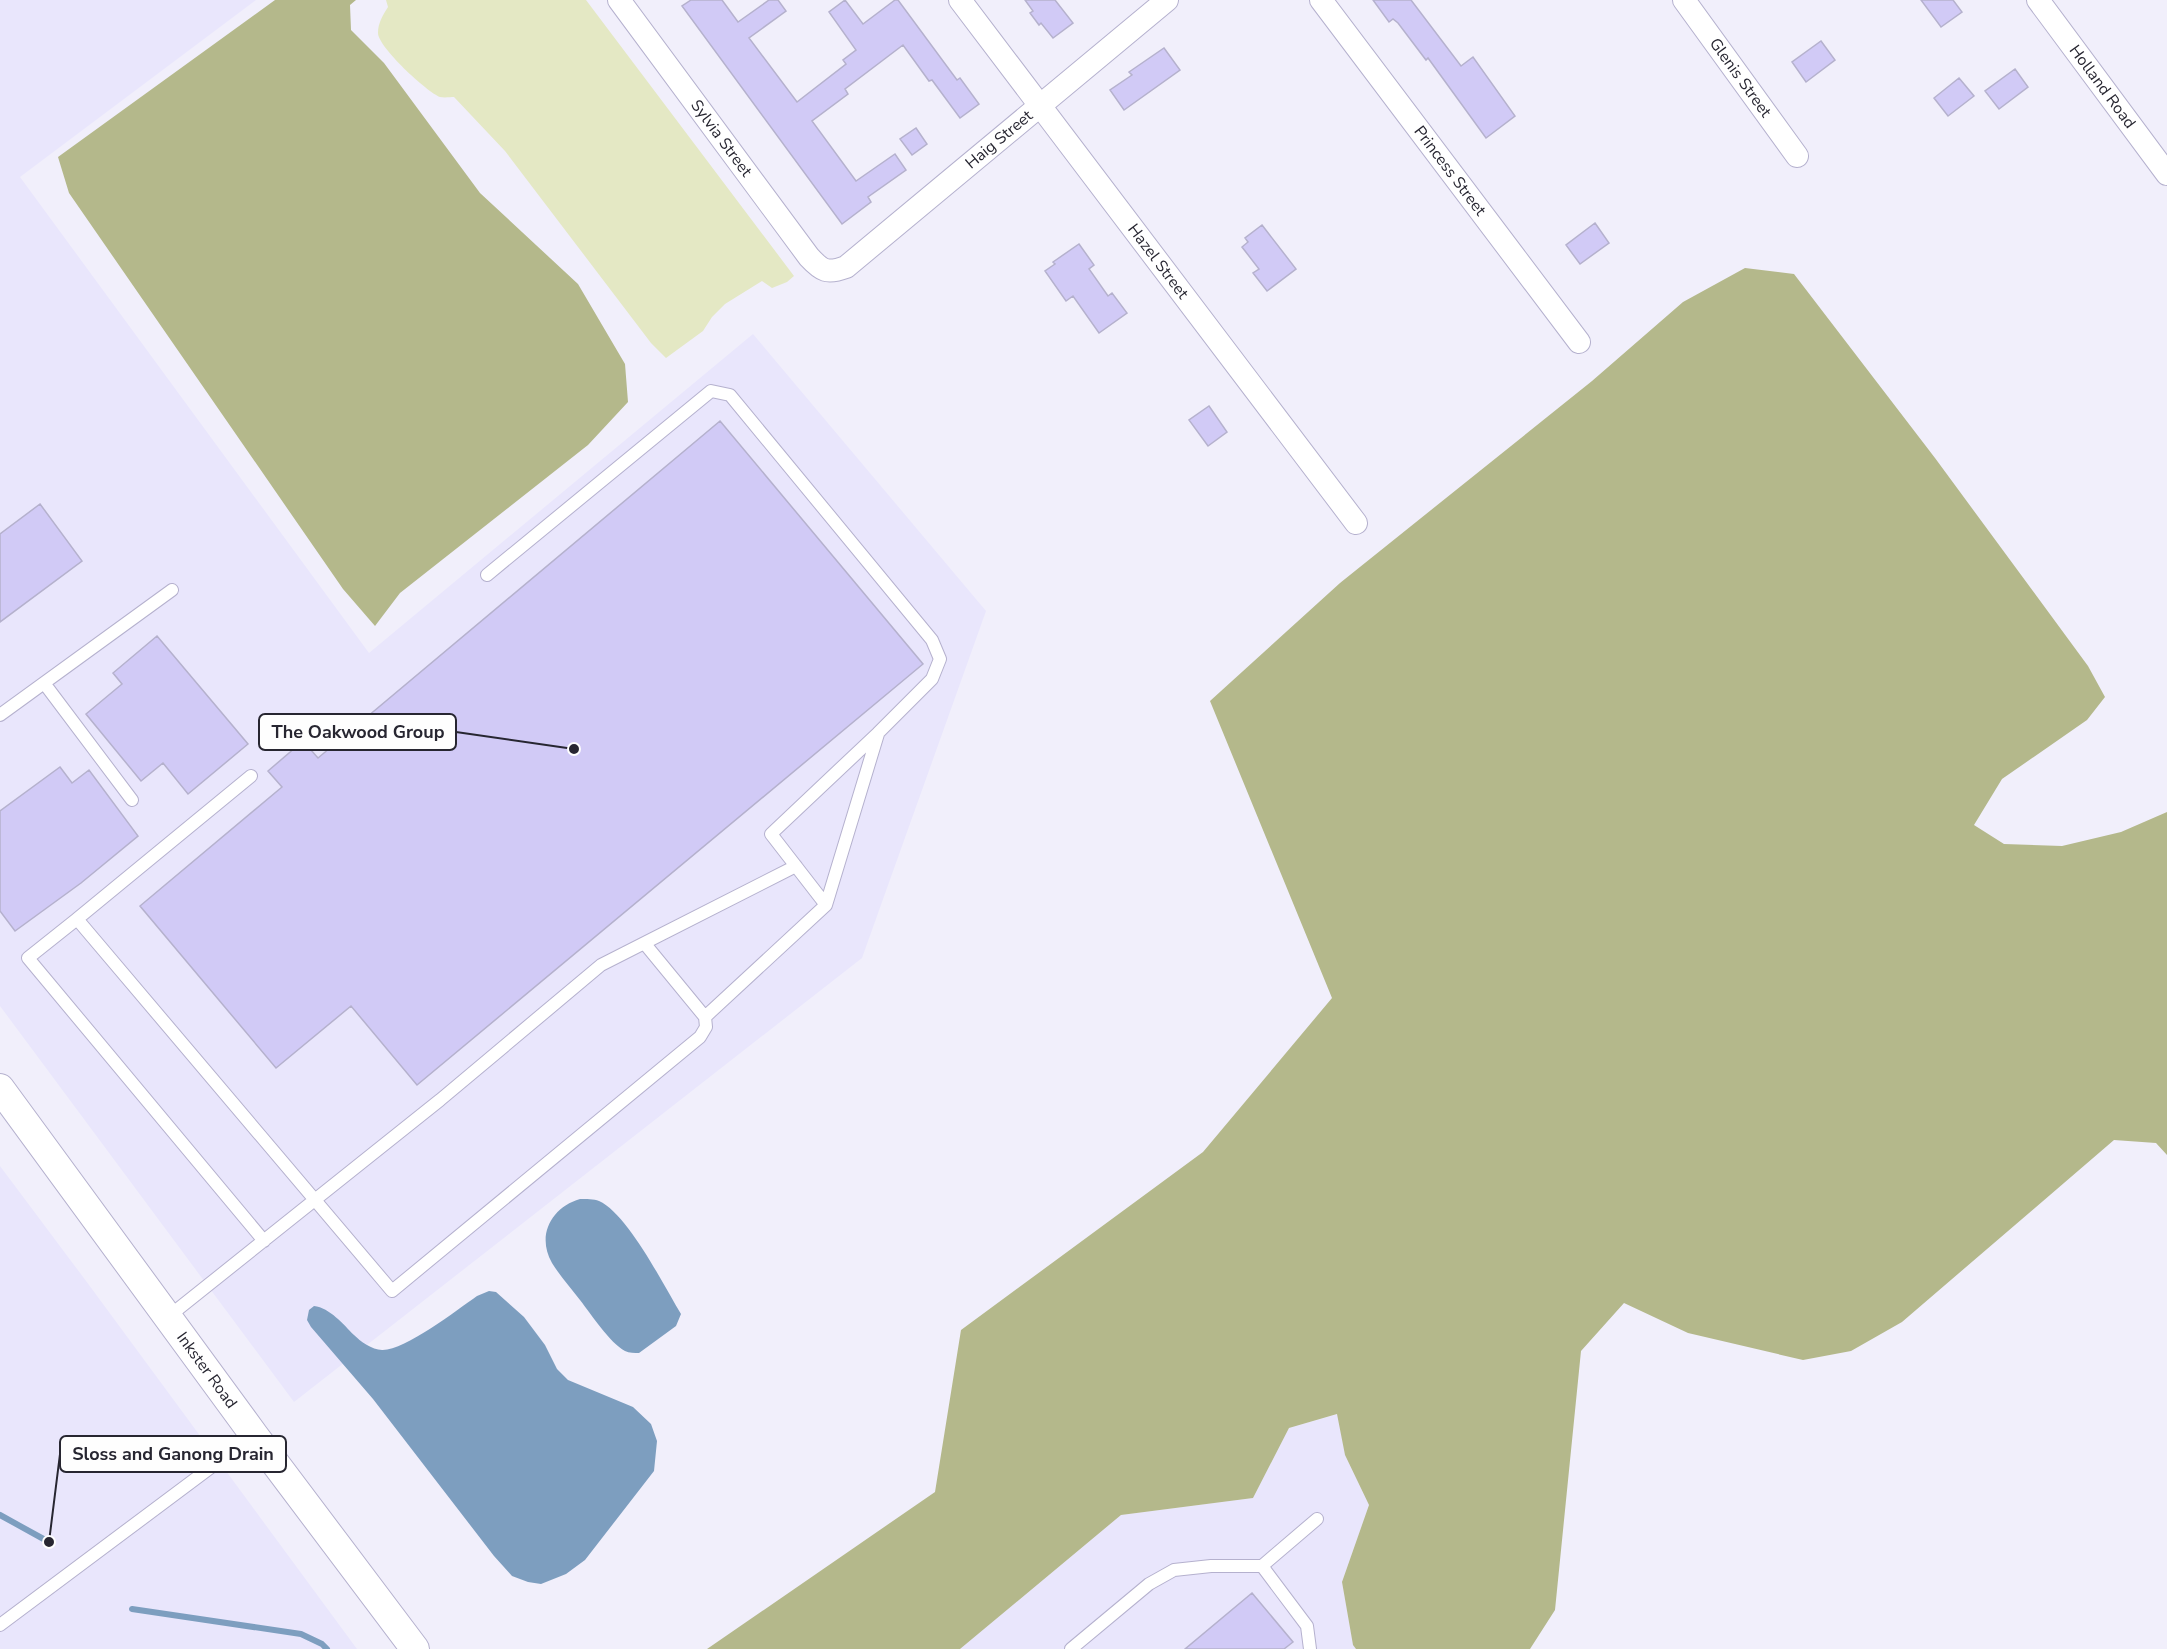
<svg xmlns="http://www.w3.org/2000/svg" width="2167" height="1649" font-family="'Nunito Sans',sans-serif">
<style>
.built{fill:#e9e6fc}
.green{fill:#e4e8c4}
.forest{fill:#b4b88b}
.water{fill:#7d9ebf}
.lines{fill:none;stroke-linecap:round;stroke-linejoin:round}
.stream{stroke:#7d9ebf;stroke-width:6}
.building{fill:#d1caf6;stroke:#b5b1cd;stroke-width:1.5}
.service-casing{stroke:#b5b1ce;stroke-width:14}
.minor-casing{stroke:#b5b1ce;stroke-width:24}
.tertiary-casing{stroke:#b5b1ce;stroke-width:30}
.service{stroke:#fff;stroke-width:12}
.minor{stroke:#fff;stroke-width:22}
.tertiary{stroke:#fff;stroke-width:28}
.labels{text-anchor:middle;dominant-baseline:central;stroke-width:6;stroke-linejoin:round;paint-order:stroke}
.street-label{font-size:16px;fill:#272631;stroke:#fefefe}
.leader{fill:none;stroke:#272631;stroke-width:2}
.callout-dot{fill:#272631;stroke:#fefefe;stroke-width:2}
.callout{fill:#fefefe;stroke:#272631;stroke-width:2}
.callout-label{font-size:18px;text-anchor:middle;font-weight:bold;fill:#272631}
</style>
<rect width="100%" height="100%" fill="#f1effb"/>
<path class="built" d="M0,0H256L20,177L369,653L753,334L986,611L862,958L294,1402L0,1006Z
M0,1166L89,1285L357,1649H0Z
M1338,1414L1345,1455L1369,1505L1342,1582L1353,1644L1356,1649H960L1121,1515L1253,1498L1289,1428Z"/>
<path class="green" d="M386,0H586L794,276L787,282L772,288L762,281L725,304L712,317L703,331L666,358L651,343L505,151L454,97C451,97 444,98 440,97C427,92 378,47 378,33C378,23 383,15 388,7Z"/>
<path class="forest" d="M275,0H356L350,5L351,30L384,63L480,193L578,284L625,364L628,402L588,445L400,593L375,626L343,589L69,193L58,157Z
M1745,268L1794,274L1935,458L2088,666L2105,697L2087,720L2002,779L1974,825L2004,844L2062,846L2121,832L2167,812V1155L2156,1143L2114,1140L1902,1322L1851,1351L1803,1360L1688,1333L1624,1303L1581,1351L1555,1610L1530,1649H1356L1353,1645L1342,1582L1369,1505L1345,1455L1337,1414L1289,1428L1253,1498L1121,1515L960,1649H707L935,1492L961,1330L1203,1152L1332,998L1210,701L1340,583L1592,381L1683,302Z"/>
<path class="water" d="M580,1199C586,1199 594,1199 599,1201C628,1214 664,1286 681,1314L676,1326L639,1353C635,1353 629,1353 625,1351C610,1343 591,1314 580,1300C571,1288 560,1276 552,1263C536,1235 552,1207 580,1199Z
M489,1291L496,1292L524,1317L545,1345L557,1369L568,1380L633,1407L651,1424L657,1441L654,1471L585,1560L566,1574L541,1584L528,1582L512,1576L494,1556L373,1399L311,1327L307,1320L309,1310L314,1306C330,1308 343,1324 354,1335C360,1341 372,1350 382,1350C404,1351 457,1310 477,1296Z"/>
<g class="lines">
<path class="stream" d="M0,1515L49,1542
M132,1609L301,1634L322,1644L327,1649"/>
</g>
<path class="building" d="M691,0H722L738,22L769,0H778L786,11L749,38L797,102L846,64L843,60L856,50L829,12L845,0L863,24L895,0H898L957,80L960,78L979,104L960,118L932,80L929,81L903,45L845,89L848,94L812,121L856,181L895,154L906,170L868,197L871,202L842,224L682,6Z
M1025,0H1055L1073,23L1053,38L1041,23L1039,25L1030,13L1033,11Z
M1373,0H1411L1461,66L1473,57L1515,116L1486,138L1428,58L1426,60L1398,23L1393,19L1389,22Z
M1921,0H1953L1962,12L1941,27Z
M1821,41L1835,60L1806,82L1792,62Z
M1164,48L1180,70L1124,110L1110,90L1132,75L1129,72Z
M2015,69L2028,87L1999,109L1985,91Z
M1959,78L1974,96L1948,116L1934,98Z
M916,128L927,144L912,155L900,139Z
M1595,223L1609,243L1580,264L1566,245Z
M1262,225L1296,269L1267,291L1253,273L1259,269L1242,247L1248,242L1245,238Z
M1079,244L1094,265L1089,269L1108,296L1112,293L1127,313L1099,333L1073,296L1066,301L1045,271L1055,264L1053,262Z
M1209,406L1227,432L1208,446L1189,420Z
M720,421L923,664L417,1085L351,1006L276,1068L140,906L282,787L268,771L303,741L318,758Z
M40,504L82,561L0,622V534Z
M157,636L248,744L188,794L163,763L141,781L86,714L122,684L113,673Z
M60,767L72,783L89,770L138,836L81,883L15,931L0,911V811Z
M1252,1593L1293,1642L1284,1649H1185Z"/>
<g class="lines">
<defs>
<path id="service" d="M487,575L711,391L730,395L932,640L940,659L932,679L878,733L771,834L826,905
M44,683L132,800
M0,715L172,590
M251,776L77,919L392,1291L700,1037L706,1027L705,1017L645,944
M77,919L28,958L264,1241
M705,1017L826,905L878,734
M168,1317L440,1100L601,965L796,866
M1262,1566L1307,1626L1310,1649
M0,1625L254,1435
M1071,1649L1149,1584L1174,1570L1211,1566H1262L1317,1519"/>
<g id="minor">
<path id="s1" d="M619,0L809,257C822,271 827,274 846,267L1167,0"/>
<path id="s2" d="M960,0L1356,523"/>
<path id="s3" d="M1321,0L1579,342"/>
<path id="s4" d="M1684,0L1797,156"/>
<path id="s5" d="M2038,0L2167,174"/>
</g>
<g id="tertiary">
<path id="s6" d="M0,1088L254,1435L415,1649"/>
</g>
</defs>
<use href="#service" class="service-casing"/>
<use href="#minor" class="minor-casing"/>
<use href="#tertiary" class="tertiary-casing"/>
<use href="#service" class="service"/>
<use href="#minor" class="minor"/>
<use href="#tertiary" class="tertiary"/>
</g>
<g class="labels">
<g class="street-label">
<text stroke="none"><textPath href="#s4" startOffset="96">Glenis Street</textPath></text>
<text stroke="none"><textPath href="#s5" startOffset="108">Holland Road</textPath></text>
<text stroke="none"><textPath href="#s1" startOffset="172">Sylvia Street</textPath></text>
<text stroke="none"><textPath href="#s1" startOffset="561">Haig Street</textPath></text>
<text stroke="none"><textPath href="#s3" startOffset="214">Princess Street</textPath></text>
<text stroke="none"><textPath href="#s2" startOffset="328">Hazel Street</textPath></text>
<text stroke="none"><textPath href="#s6" startOffset="350">Inkster Road</textPath></text>
</g>
</g>
<path class="leader" d="M574 749L456 732M49 1542L60 1454"/>
<g class="callout-dot">
<circle cx="574" cy="749" r="6"/>
<circle cx="49" cy="1542" r="6"/>
</g>
<g class="callout">
<rect x="259" y="714" width="197" height="36" rx="6"/>
<rect x="60" y="1436" width="226" height="36" rx="6"/>
</g>
<g class="callout-label">
<text x="358" y="738">The Oakwood Group</text>
<text x="173" y="1460">Sloss and Ganong Drain</text>
</g>
</svg>
